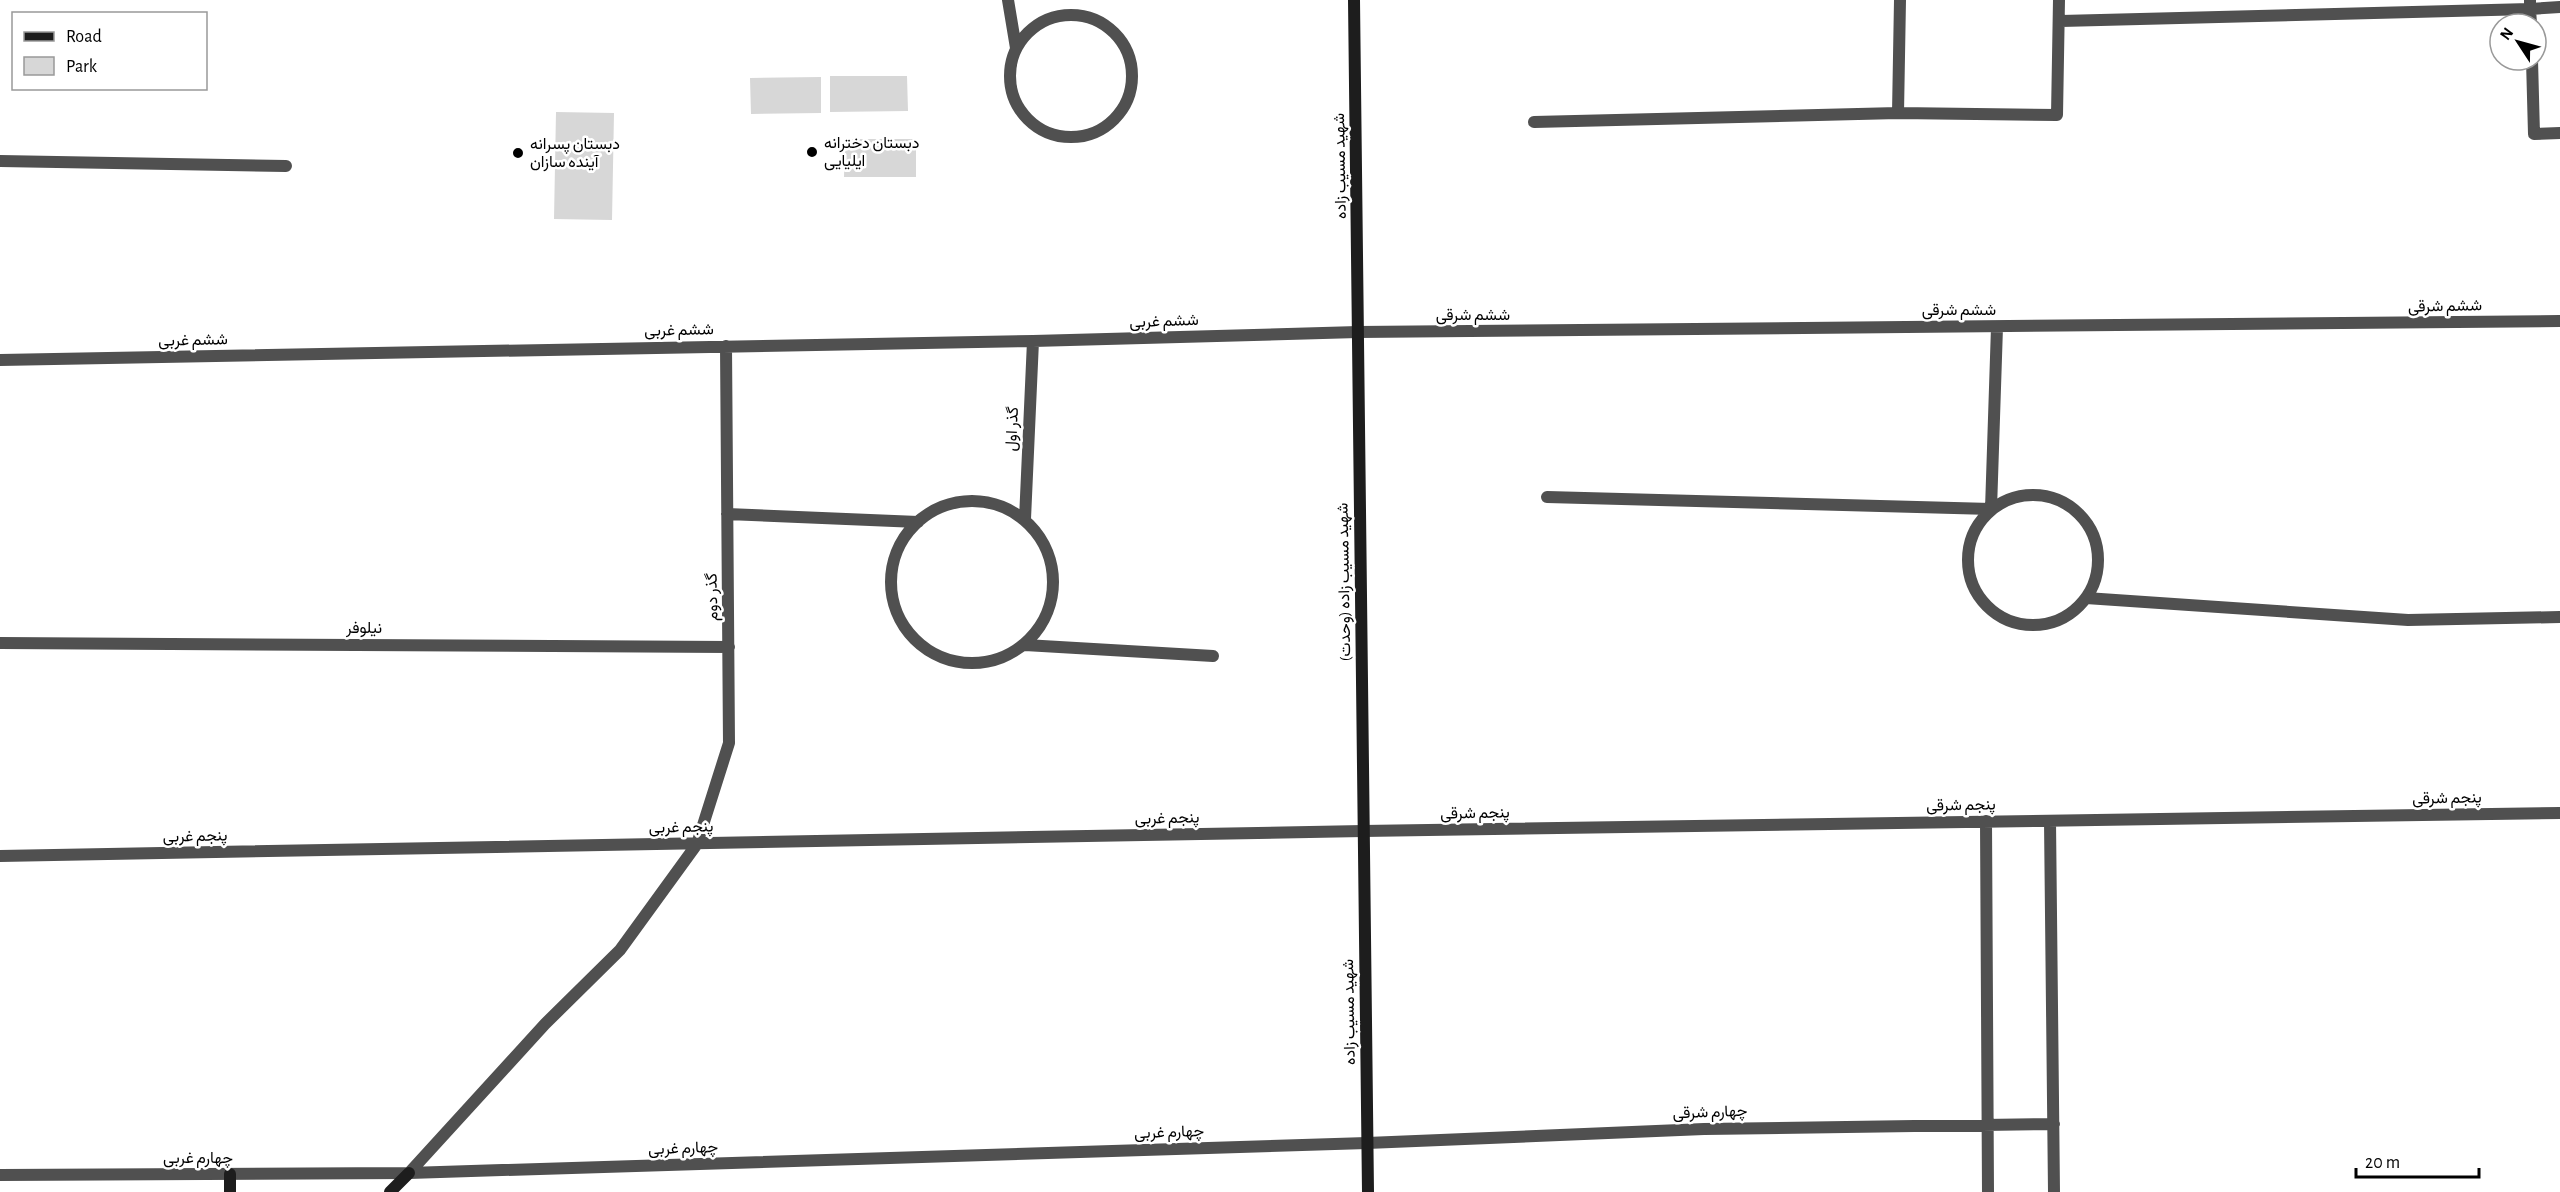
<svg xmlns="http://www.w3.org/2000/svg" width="2560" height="1192" font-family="'Alegreya Sans',Vazirmatn,sans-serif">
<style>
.green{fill:#d7d7d7}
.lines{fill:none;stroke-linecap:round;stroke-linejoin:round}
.street{stroke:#505050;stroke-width:12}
.secondary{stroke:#1d1d1d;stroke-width:12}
.poi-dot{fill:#000;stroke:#fff;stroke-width:2}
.labels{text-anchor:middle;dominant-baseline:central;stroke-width:5;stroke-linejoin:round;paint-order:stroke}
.poi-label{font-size:16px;fill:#000;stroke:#fff;text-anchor:start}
.street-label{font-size:16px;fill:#000;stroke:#fff}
</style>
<rect width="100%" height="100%" fill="#fff"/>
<path class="green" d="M830,76H907L908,111L830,112Z
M821,77V113L751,114L750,78Z
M556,112L614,113L612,220L554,219Z
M845,139H916V177H844Z"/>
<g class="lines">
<path class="street" d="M1008,0L1016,48
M1010 76a61 61 0 1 1 122 0a61 61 0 1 1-122 0Z
M2061,21L2530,9V0
M2531,24L2530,9L2560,7
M2532,60L2534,134L2560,133
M1898,113L1900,0
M1534,122L1898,113L2057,115L2059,0
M0,161L286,166
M0,360L1033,341L1358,332L2560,321
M1968 560a65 65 0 1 1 130 0a65 65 0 1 1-130 0Z
M1547,497L1991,509L1997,327
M891 582a81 81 0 1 1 162 0a81 81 0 1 1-162 0Z
M727,514L918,522
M1025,519L1033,341
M2086,598L2408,620L2560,617
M0,643L729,647
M1025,645L1213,656
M1986,821L1988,1192
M2050,821L2054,1192
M0,856L1363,831L2560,813
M409,1173L545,1024L620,950L697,844L729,743L726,346
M0,1175L409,1173L1367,1143L1704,1129L2054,1124"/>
<path class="secondary" d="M1354,0L1368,1192
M230,1192V1174
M390,1192L409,1173"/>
</g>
<g class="poi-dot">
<circle cx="812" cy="152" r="6"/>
<circle cx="518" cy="153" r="6"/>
</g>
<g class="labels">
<g class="poi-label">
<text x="824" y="143">دبستان دخترانه<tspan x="824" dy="18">ایلیایی</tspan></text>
<text x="530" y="144">دبستان پسرانه<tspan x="530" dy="18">آینده سازان</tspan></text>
</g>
<g class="street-label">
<text transform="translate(1340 166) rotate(-91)">شهید مسیب زاده</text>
<text transform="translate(2445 306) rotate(-1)">ششم شرقی</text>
<text x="1959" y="310">ششم شرقی</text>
<text x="1473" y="315">ششم شرقی</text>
<text transform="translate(1164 321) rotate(-2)">ششم غربی</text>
<text transform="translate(679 330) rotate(-1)">ششم غربی</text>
<text transform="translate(193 340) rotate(-1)">ششم غربی</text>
<text transform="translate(1012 429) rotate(-87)">گذر اول</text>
<text transform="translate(1344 582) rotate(-91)">شهید مسیب زاده (وحدت)</text>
<text transform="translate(712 597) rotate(-91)">گذر دوم</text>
<text x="364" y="628">نیلوفر</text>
<text transform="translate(2447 798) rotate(-1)">پنجم شرقی</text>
<text transform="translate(1961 805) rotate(-1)">پنجم شرقی</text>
<text transform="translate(1475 813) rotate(-1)">پنجم شرقی</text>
<text transform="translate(1167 818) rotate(-1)">پنجم غربی</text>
<text transform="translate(681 827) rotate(-1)">پنجم غربی</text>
<text transform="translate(195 836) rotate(-1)">پنجم غربی</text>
<text transform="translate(1349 1012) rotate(-91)">شهید مسیب زاده</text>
<text transform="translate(1710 1112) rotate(-2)">چهارم شرقی</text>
<text transform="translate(1169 1132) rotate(-2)">چهارم غربی</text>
<text transform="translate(683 1148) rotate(-2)">چهارم غربی</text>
<text x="198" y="1158">چهارم غربی</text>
</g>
</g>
<rect x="12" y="12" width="195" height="78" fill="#ffffff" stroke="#999999" stroke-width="1.5"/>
<rect x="24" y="32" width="30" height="9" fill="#1d1d1d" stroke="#999999" stroke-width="1.5"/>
<text x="66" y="42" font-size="18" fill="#000000">Road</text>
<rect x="24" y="57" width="30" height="18" fill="#d7d7d7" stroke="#999999" stroke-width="1.5"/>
<text x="66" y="72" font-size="18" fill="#000000">Park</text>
<g transform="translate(2518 42) rotate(306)"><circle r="28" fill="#ffffff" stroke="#999999" stroke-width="1.5"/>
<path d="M0-4.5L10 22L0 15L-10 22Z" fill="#000000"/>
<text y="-9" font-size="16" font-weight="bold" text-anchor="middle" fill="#000000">N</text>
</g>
<path d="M2356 1168v9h123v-9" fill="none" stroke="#000000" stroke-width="3"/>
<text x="2365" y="1168" font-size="18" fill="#000000" stroke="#ffffff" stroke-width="4.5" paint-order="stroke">20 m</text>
</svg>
